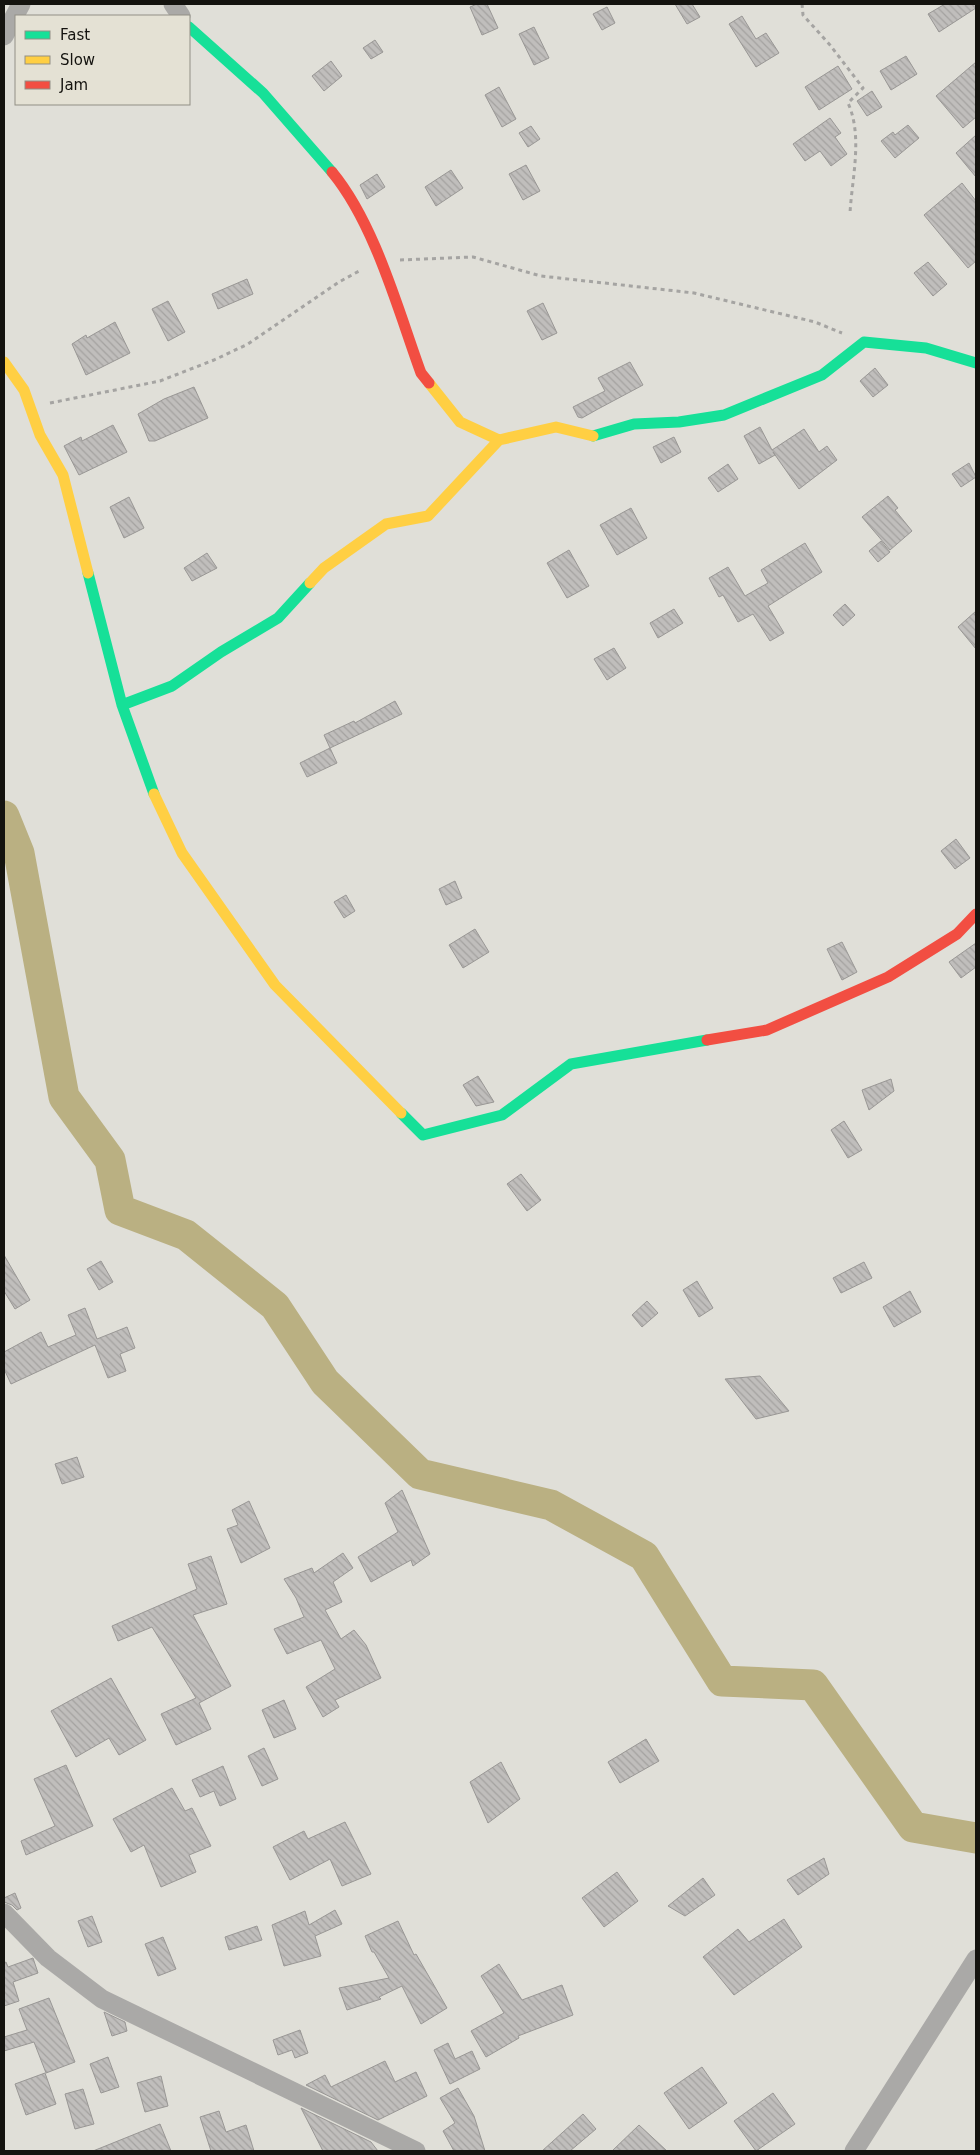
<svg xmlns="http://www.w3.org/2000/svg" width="980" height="2155" font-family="'DejaVu Sans',sans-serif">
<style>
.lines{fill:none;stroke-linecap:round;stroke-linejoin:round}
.river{stroke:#bab082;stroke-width:31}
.building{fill:url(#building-back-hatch);stroke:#999795}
.path{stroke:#a5a4a2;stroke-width:3;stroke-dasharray:4 4;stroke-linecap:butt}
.street{stroke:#aaa9a7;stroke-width:19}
.fast{stroke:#16e098;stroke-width:11}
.slow{stroke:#ffcf43;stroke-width:11}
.jam{stroke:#f24e42;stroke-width:11}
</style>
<defs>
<pattern id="building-back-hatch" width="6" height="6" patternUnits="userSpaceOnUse" patternTransform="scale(1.25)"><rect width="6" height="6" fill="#c0bebc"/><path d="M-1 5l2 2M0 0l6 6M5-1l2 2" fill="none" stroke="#a4a2a0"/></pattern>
</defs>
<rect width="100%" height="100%" fill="#e0dfd8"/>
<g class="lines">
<path class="river" d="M4,816L19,853L64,1097L110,1160L120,1210L186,1235L275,1306L325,1382L420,1474L551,1505L644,1556L722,1681L813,1685L913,1827L976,1838"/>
</g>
<path class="building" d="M477,4H487L498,28L482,35L470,7Z
M675,4H692L700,17L687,24Z
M945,4H976V8L939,32L928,14Z
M607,7L615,23L602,30L593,14Z
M742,16L756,39L766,33L779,53L756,67L729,24Z
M534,27L549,58L534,65L519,34Z
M375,40L383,52L371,59L363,48Z
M906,56L917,74L891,90L880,71Z
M331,61L342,76L324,91L312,76Z
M976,62V117L963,128L936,96Z
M838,66L852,89L819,110L805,87Z
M499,87L516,119L502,127L485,95Z
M872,91L882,107L867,116L857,101Z
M830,118L841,133L835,137L847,154L831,166L820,151L805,161L793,144Z
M908,125L919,138L895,158L881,141L893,132L895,135Z
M531,126L540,139L528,147L519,133Z
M976,135V177L956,153Z
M526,165L540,191L523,200L509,174Z
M451,170L463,188L436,206L425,187Z
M377,174L385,187L367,199L360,185Z
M962,183L976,201V261L968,268L924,215Z
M928,262L947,284L933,296L914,273Z
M247,279L253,294L218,309L212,294Z
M168,301L185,332L168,341L152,309Z
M543,303L557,333L542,340L527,311Z
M115,322L130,353L86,375L72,344L86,335L87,338Z
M630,362L643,385L598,409L582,418L578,417L573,407L605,391L598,378Z
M875,368L888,385L873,397L860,381Z
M194,387L208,418L155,441H149L138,414L164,399Z
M113,425L127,452L79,475L64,446L81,437L82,441Z
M760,427L772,450L804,429L819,452L827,446L837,460L799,489L773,452L775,455L759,464L744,436Z
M674,437L681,452L661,463L653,447Z
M969,463L976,477L961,487L952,474Z
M728,464L738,479L718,492L708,478Z
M888,496L898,508L895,510L912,531L890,550L862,517Z
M129,497L144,528L124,538L110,507Z
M631,508L647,538L617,555L600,525Z
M881,541L890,552L878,562L869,551Z
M805,543L822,572L768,606L784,633L770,641L753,614L738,622L723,595L719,597L709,578L728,567L745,596L768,583L761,570Z
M569,550L589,586L567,598L547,563Z
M207,553L217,568L192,581L184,568Z
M845,604L855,615L843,626L833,615Z
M674,609L683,623L658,638L650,623Z
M976,611V649L958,627Z
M614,648L626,668L607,680L594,659Z
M395,701L402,714L330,748L324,735L354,721L355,723Z
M330,748L337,763L307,777L300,763Z
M956,839L970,858L955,869L941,851Z
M455,881L462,898L446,905L439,889Z
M346,895L355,911L344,918L334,902Z
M475,929L489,952L463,968L449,945Z
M842,942L857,972L842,980L827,949Z
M976,943V967L961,978L949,962Z
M478,1076L494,1102L476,1106L463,1085Z
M891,1079L894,1091L869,1110L862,1090Z
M844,1121L862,1150L848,1158L831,1130Z
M521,1174L541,1200L527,1211L507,1184Z
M4,1255L30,1300L15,1309L4,1291Z
M101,1261L113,1282L99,1290L87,1269Z
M864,1262L872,1278L841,1293L833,1278Z
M697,1281L713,1308L699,1317L683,1290Z
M910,1291L921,1312L894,1327L883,1307Z
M647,1301L658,1313L642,1327L632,1315Z
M85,1308L97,1339L127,1327L135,1348L120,1354L126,1371L108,1378L95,1345L11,1384L4,1369V1352L41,1332L48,1347L76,1335L68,1315Z
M760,1376L789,1411L756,1419L725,1379Z
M77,1457L84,1477L62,1484L55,1464Z
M402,1490L430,1554L413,1566L411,1560L371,1582L358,1557L398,1532L385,1503Z
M249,1501L270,1548L241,1563L227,1529L238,1525L232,1510Z
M343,1553L353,1568L333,1582L342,1602L325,1610L341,1639L354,1630L366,1645L381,1678L335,1700L339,1707L323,1717L306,1687L335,1669L321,1640L287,1654L274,1629L304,1617L296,1598L284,1579L312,1568L314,1573Z
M211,1556L227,1604L193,1615L231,1686L199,1703L211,1729L176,1745L161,1714L196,1698L152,1627L118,1641L112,1626L197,1589L188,1564Z
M111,1678L146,1740L119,1755L109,1738L76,1757L51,1711Z
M284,1700L296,1729L274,1738L262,1710Z
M646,1739L659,1761L620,1783L608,1762Z
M264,1748L278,1779L262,1786L248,1756Z
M501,1762L520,1799L488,1823L470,1782Z
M66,1765L93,1826L26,1855L21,1841L55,1826L34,1779Z
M223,1766L236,1799L220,1806L214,1791L200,1797L192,1780Z
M172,1788L185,1811L192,1808L211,1846L189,1855L196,1872L161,1887L144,1845L131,1852L113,1819Z
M345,1822L371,1874L342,1886L330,1859L290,1880L273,1847L304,1831L308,1839Z
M824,1858L829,1874L798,1895L787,1880Z
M617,1872L638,1901L604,1927L582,1898Z
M703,1878L715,1895L685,1916L668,1906Z
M15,1893L21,1908L17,1910L12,1905L4,1902V1898Z
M335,1910L342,1924L315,1936L321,1956L284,1966L272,1925L305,1911L309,1925Z
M92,1916L102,1942L88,1947L78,1921Z
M784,1919L802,1947L734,1995L703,1957L738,1929L749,1942Z
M398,1921L414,1955L416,1954L447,2008L421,2024L402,1986L379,1997L381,1999L347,2010L339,1988L389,1978L374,1952H372L365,1936Z
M257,1926L262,1940L229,1950L225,1937Z
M163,1937L176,1969L158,1976L145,1944Z
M33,1958L38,1973L13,1982L19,2001L4,2006V1963L6,1962L8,1967Z
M499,1964L522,2000L562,1985L573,2015L518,2036L519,2038L486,2057L471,2031L504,2013L481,1976Z
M49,1998L75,2062L46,2073L34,2042L4,2051V2037L27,2030L19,2009Z
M104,2012L125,2022L127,2031L112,2036Z
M300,2030L308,2053L295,2058L292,2050L278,2055L273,2040Z
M448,2043L455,2059L472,2051L480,2069L450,2084L434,2050Z
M108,2057L119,2087L101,2093L90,2064Z
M385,2061L395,2082L416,2072L427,2096L378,2120L306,2085L325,2075L331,2087Z
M702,2067L727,2103L689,2129L664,2093Z
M45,2073L56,2104L26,2115L15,2084Z
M161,2076L168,2106L145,2112L137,2083Z
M458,2088L474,2116L485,2151H454L443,2131L455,2123L440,2098Z
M83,2089L94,2124L75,2129L65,2094Z
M773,2093L795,2124L756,2151L734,2121Z
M301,2108L371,2142L378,2151H323Z
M219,2111L226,2132L246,2125L254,2151H211L200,2117Z
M583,2114L596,2129L570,2151H542Z
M160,2124L171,2151H93Z
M639,2125L667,2151H612Z"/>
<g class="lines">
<path class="path" d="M802,4L803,15L830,45L863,88L848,103C863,136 852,178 850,213
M400,260L473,257L541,276L694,293L815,322L842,333
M50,403L160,381L214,360L248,344L339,282L361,270"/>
<path class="street" d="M173,4L181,16
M4,36L21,4
M4,1913L48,1958L102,1999L416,2151
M854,2151L976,1959"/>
<path class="fast" d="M189,27L263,93L332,172
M593,436L634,424L679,422L724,415L822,375L864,342L926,348L976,363
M88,573L122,705L154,794
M122,705L172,686L221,652L278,618L310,583
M401,1113L423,1135L502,1115L571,1064L707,1040"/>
<path class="slow" d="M4,362L24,390L40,435L63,475L88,573
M429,383L460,422L499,440
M310,583L324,568L386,524L428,516L499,440L556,427L593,436
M154,794L182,853L275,985L401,1113"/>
<path class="jam" d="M332,172C375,224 398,310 421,373L429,383
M707,1040L767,1030L888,977L957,934L976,914"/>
</g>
<rect width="980" height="2155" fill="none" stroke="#14130f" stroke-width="10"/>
<rect x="15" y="15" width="175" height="90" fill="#e4e1d4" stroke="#918f85"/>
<rect x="25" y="31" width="25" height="8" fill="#16e098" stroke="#918f85"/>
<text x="60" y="40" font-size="15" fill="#14130f">Fast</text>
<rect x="25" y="56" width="25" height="8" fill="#ffcf43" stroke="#918f85"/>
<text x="60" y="65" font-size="15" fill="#14130f">Slow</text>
<rect x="25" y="81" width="25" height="8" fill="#f24e42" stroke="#918f85"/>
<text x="60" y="90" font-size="15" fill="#14130f">Jam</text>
</svg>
